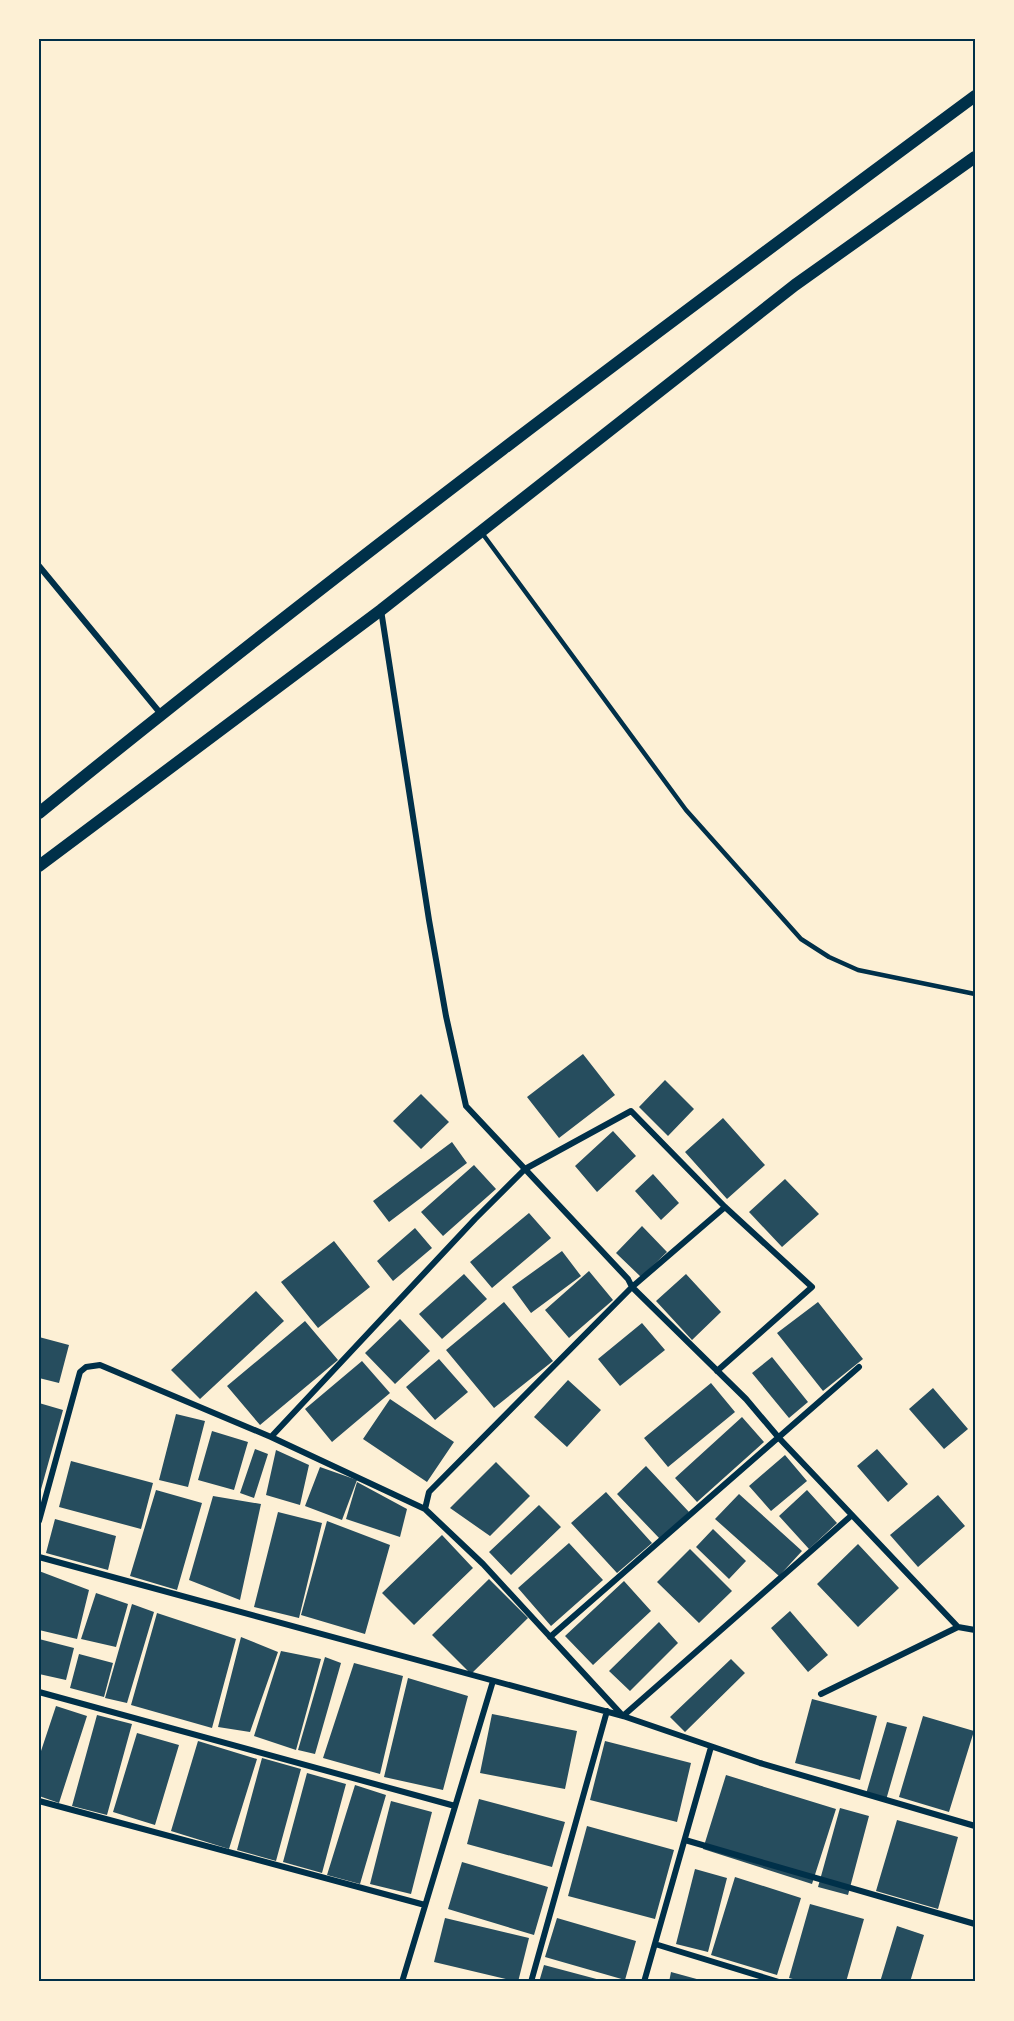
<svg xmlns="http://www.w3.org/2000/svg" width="1014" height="2021" font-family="'PT Sans Narrow',sans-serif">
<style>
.building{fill:#264d5e}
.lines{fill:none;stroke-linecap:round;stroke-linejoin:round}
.service{stroke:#003049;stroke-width:4.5}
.minor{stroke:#003049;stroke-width:6}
.secondary{stroke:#003049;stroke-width:12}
.neatline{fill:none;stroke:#003049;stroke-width:2}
</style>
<rect width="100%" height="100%" fill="#fdf0d5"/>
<path class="building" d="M583,1054L615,1095L559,1138L527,1097Z
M665,1080L694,1109L668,1136L639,1107Z
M421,1094L449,1122L421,1149L393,1121Z
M723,1118L765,1165L727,1199L685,1152Z
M613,1131L636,1156L597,1192L575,1166Z
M452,1142L467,1163L389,1222L373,1201Z
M474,1165L496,1189L443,1236L421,1212Z
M653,1174L679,1203L661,1220L635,1191Z
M785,1179L819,1214L782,1247L749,1212Z
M529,1213L551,1238L492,1288L470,1262Z
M642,1226L667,1252L641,1277L616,1253Z
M415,1228L432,1248L393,1281L377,1261Z
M334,1241L370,1287L318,1328L281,1282Z
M562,1251L581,1276L531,1313L512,1287Z
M589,1271L613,1300L569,1338L545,1310Z
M464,1274L487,1299L442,1339L419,1314Z
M686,1274L721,1312L692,1340L656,1301Z
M256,1291L284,1321L200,1399L171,1370Z
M504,1302L553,1361L494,1408L446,1350Z
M818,1302L863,1359L823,1391L777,1333Z
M400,1319L430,1351L395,1384L365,1353Z
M305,1321L338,1360L260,1425L227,1386Z
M642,1323L665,1350L620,1386L598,1359Z
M39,1337L69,1345L59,1383L39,1378Z
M772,1357L808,1402L789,1418L752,1373Z
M439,1359L468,1392L435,1420L406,1387Z
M362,1361L390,1393L332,1442L305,1409Z
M568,1380L601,1410L567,1447L534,1417Z
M711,1383L735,1412L668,1467L644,1438Z
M933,1388L968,1429L944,1449L909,1409Z
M390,1399L454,1442L427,1482L363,1439Z
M39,1403L63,1410L40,1493H39Z
M176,1414L205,1421L188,1487L159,1480Z
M742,1417L764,1442L697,1502L675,1478Z
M212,1431L248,1442L234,1490L198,1480Z
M255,1449L268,1454L254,1498L240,1493Z
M877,1449L908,1484L888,1502L857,1466Z
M276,1450L309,1465L300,1505L266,1495Z
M785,1455L807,1481L771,1511L749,1486Z
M71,1461L153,1483L141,1529L59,1507Z
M496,1462L530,1496L490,1536L450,1508Z
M646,1466L689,1512L660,1539L617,1494Z
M320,1467L357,1480L342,1520L305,1506Z
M357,1482L407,1509L400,1537L346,1519Z
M156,1490L202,1503L177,1590L130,1576Z
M807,1490L837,1523L809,1549L779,1516Z
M606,1492L652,1543L617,1573L571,1523Z
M739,1494L802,1551L779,1576L715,1519Z
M938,1495L965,1526L918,1567L890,1535Z
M213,1496L261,1504L240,1600L189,1580Z
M539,1505L561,1527L511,1575L489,1552Z
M278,1512L322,1523L299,1618L254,1607Z
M55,1519L116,1536L108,1570L46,1553Z
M327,1521L390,1545L365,1634L301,1615Z
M713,1529L746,1561L729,1579L696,1547Z
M442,1535L473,1568L414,1625L382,1593Z
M569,1543L603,1580L551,1626L518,1588Z
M858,1544L899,1588L858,1627L817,1584Z
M690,1549L732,1591L699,1623L657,1582Z
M39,1571L89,1590L77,1639L39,1630Z
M489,1579L528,1618L471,1674L432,1635Z
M624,1581L651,1611L593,1665L565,1636Z
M96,1593L128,1604L116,1647L81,1639Z
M132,1604L154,1612L127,1703L105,1698Z
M790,1611L828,1655L808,1672L771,1628Z
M157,1613L236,1639L212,1728L131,1705Z
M659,1622L678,1643L630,1691L609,1671Z
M241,1637L278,1652L250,1732L218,1727Z
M39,1639L74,1648L66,1680L39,1674Z
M281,1651L321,1659L296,1750L254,1736Z
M79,1654L113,1663L104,1697L70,1688Z
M325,1657L341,1663L315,1754L298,1750Z
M731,1659L745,1673L685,1732L670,1717Z
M354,1663L403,1676L380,1774L323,1758Z
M408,1678L468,1696L443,1790L384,1777Z
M812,1699L877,1716L860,1780L795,1763Z
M56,1706L87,1716L59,1803L39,1796V1757Z
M492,1714L577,1731L565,1789L480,1773Z
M97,1715L132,1724L107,1815L72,1806Z
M923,1716L974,1731L949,1812L899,1797Z
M887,1722L907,1727L886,1800L866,1794Z
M137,1733L179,1745L155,1825L113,1812Z
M198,1741L257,1759L229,1849L171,1831Z
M605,1741L691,1763L677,1822L590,1800Z
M262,1758L301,1769L276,1861L237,1850Z
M307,1773L346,1784L322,1873L283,1862Z
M726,1775L836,1809L812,1884L703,1849Z
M355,1785L386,1795L360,1884L327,1875Z
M479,1799L565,1822L552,1867L467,1844Z
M391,1801L432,1812L411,1894L370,1884Z
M840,1808L869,1816L848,1895L818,1887Z
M897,1820L958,1837L938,1909L876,1891Z
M587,1826L674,1850L655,1919L568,1896Z
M462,1862L548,1887L534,1935L448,1909Z
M695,1869L727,1878L708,1952L676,1944Z
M735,1877L801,1898L777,1975L711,1955Z
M810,1904L864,1919L846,1982H804L789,1978Z
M445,1918L529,1938L518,1982L434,1962Z
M557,1918L636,1941L625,1980L545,1957Z
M897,1926L924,1935L910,1982H880Z
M544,1965L604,1981V1982H539Z
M671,1972L704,1981V1982H669Z"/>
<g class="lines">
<path class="service" d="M482,533L686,810L801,939L829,957L858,970L975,994"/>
<path class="minor" d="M39,566L161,714
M381,610L429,920L446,1016L466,1106L628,1279L632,1287L429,1492L425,1509L483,1564L623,1716L852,1515
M725,1207L632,1287L746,1399L779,1438L958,1627L975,1630
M271,1437L425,1509
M39,1521L80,1372L86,1367L100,1365L271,1437L475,1219L525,1169L631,1111L725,1207L812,1287L717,1371
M39,1557L623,1716L760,1763L975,1826
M550,1637L859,1367
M39,1692L455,1806
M821,1694L958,1627
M39,1801L425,1905
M685,1840L975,1924
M655,1944L779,1982
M402,1982L493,1681
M531,1982L607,1711
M644,1982L711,1747"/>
<path class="secondary" d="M39,813C344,565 659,330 975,96
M39,866L381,610L795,285L975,157"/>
</g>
<rect width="1014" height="2021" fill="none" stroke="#fdf0d5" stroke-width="81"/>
<rect x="40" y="40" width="934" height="1940" class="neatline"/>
</svg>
